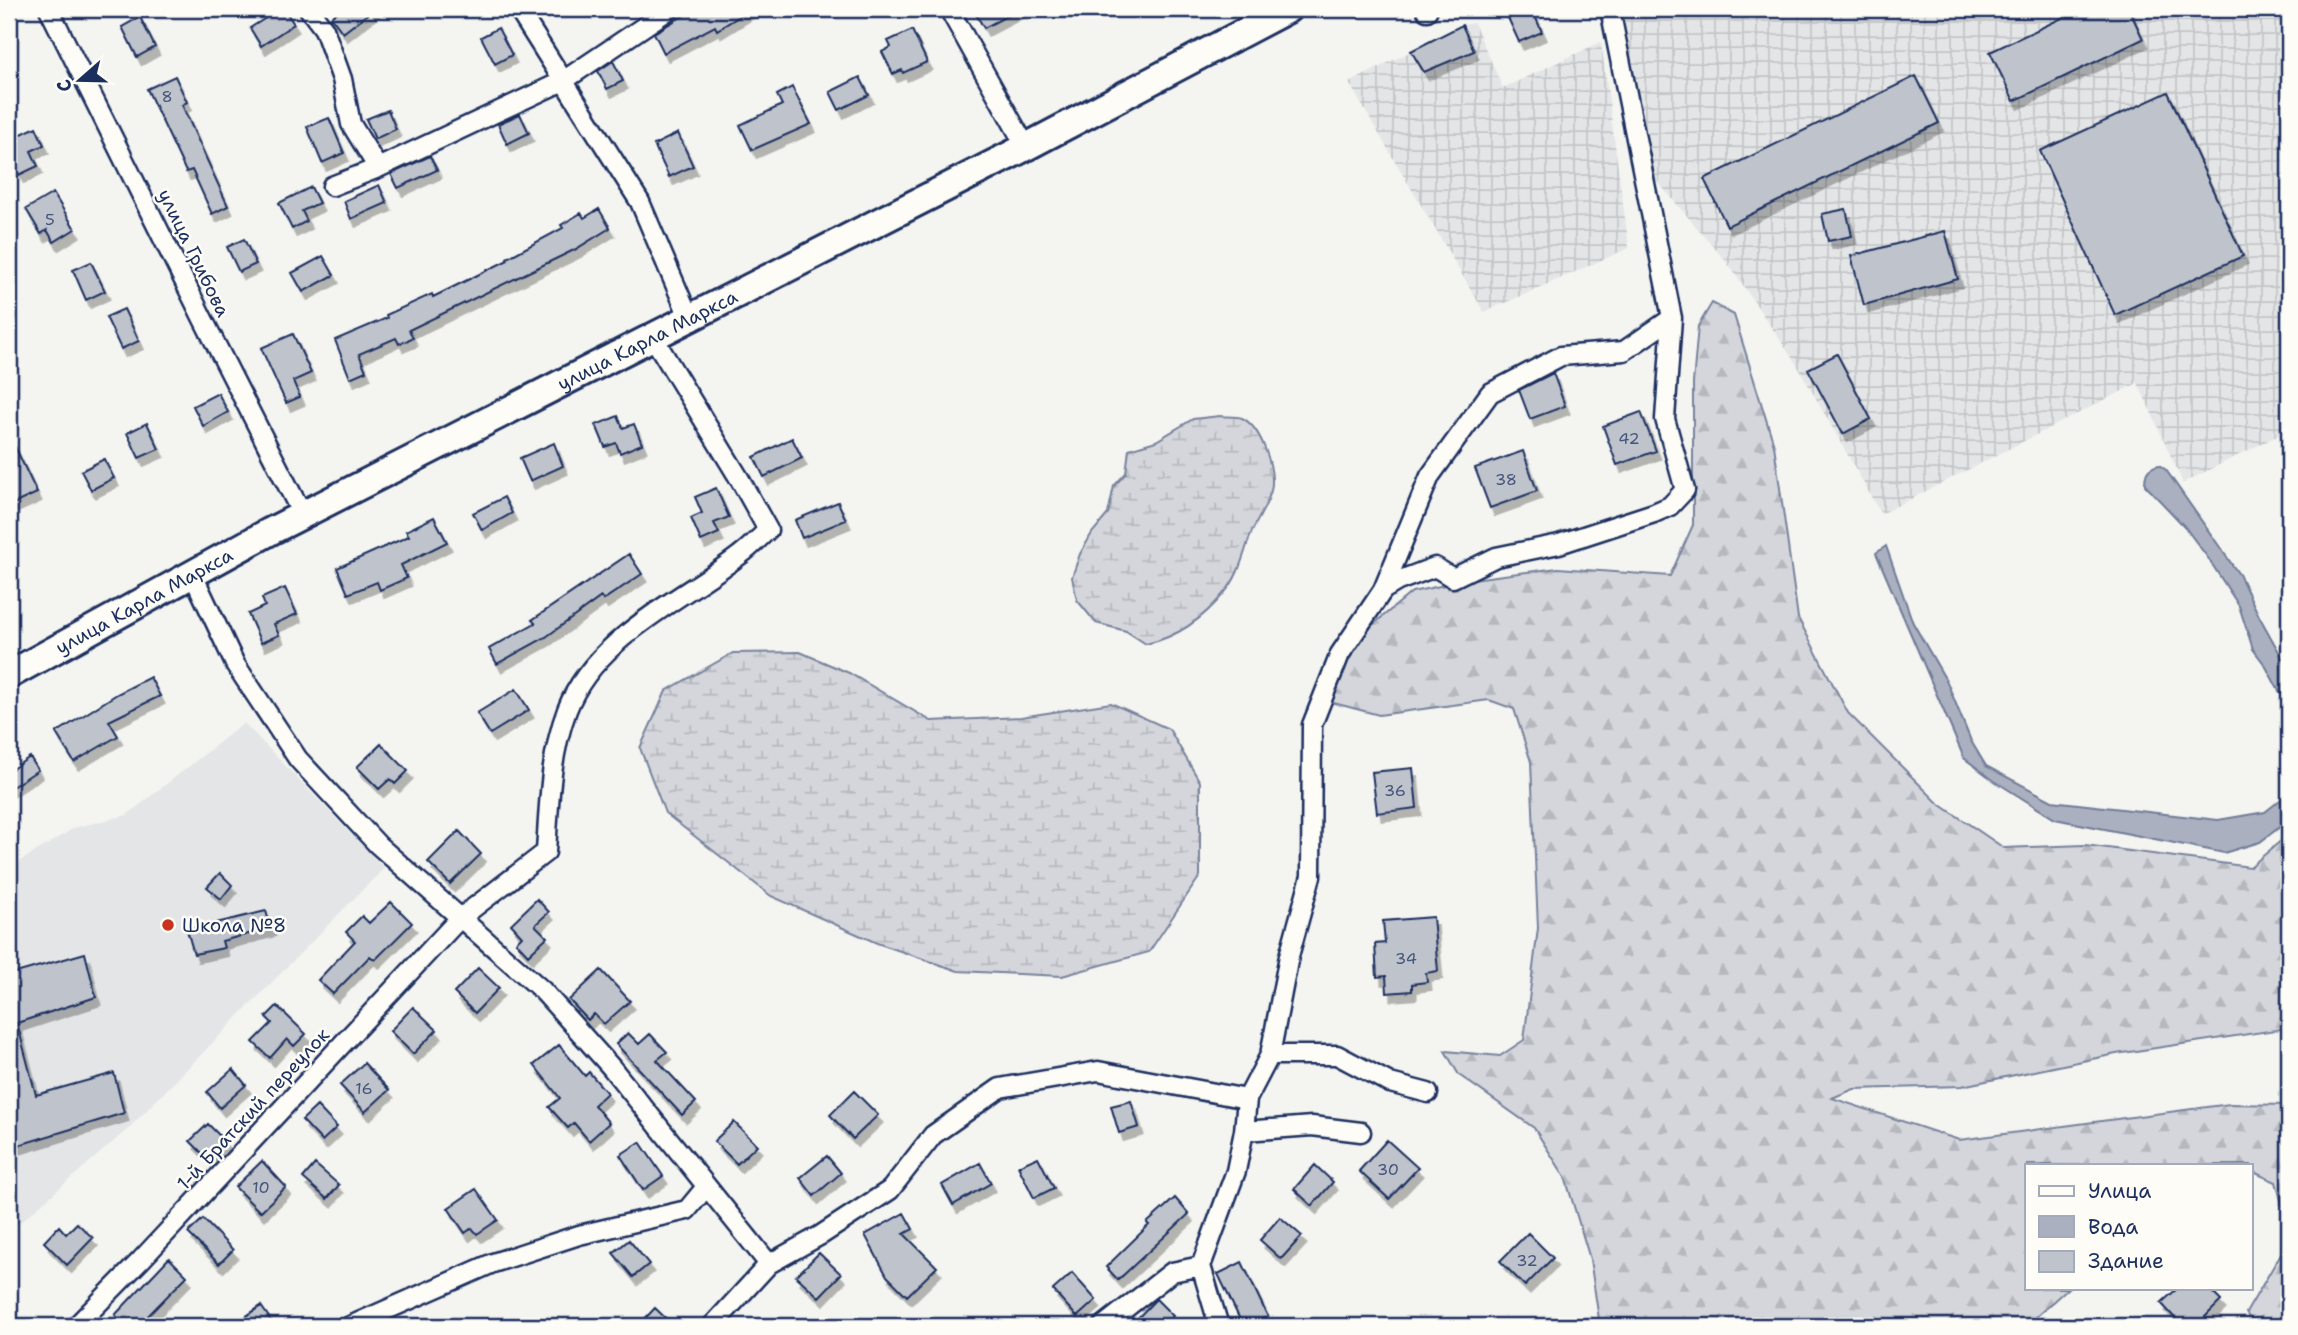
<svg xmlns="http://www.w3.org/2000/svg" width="2298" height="1335" font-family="'Shantell Sans',sans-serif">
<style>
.built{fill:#e4e5e6}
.industrial{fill:url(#industrial-grid)}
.forest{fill:url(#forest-firs);stroke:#78829c;stroke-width:2}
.wetland{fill:url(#wetland-marsh);stroke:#78829c;stroke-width:2}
.water{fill:#aab0bf;stroke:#717c98;stroke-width:2}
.building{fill:#bfc3cc;stroke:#1b2f5e;stroke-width:2;filter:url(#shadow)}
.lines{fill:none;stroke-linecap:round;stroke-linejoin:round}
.minor-casing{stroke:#1b2f5e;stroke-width:23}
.secondary-casing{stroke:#1b2f5e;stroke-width:32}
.minor{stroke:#fdfcf7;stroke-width:18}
.secondary{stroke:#fdfcf7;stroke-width:26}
.poi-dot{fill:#c8321e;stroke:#fdfcf7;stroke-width:2.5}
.labels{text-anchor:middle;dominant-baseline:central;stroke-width:5;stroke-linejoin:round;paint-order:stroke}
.number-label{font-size:16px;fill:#44547a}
.street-label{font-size:19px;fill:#1b2f5e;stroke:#fdfcf7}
.poi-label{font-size:19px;fill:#1b2f5e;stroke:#fdfcf7;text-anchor:start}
</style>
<defs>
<pattern id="industrial-grid" width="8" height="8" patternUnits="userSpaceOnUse" patternTransform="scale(1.75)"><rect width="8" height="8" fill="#e4e5e6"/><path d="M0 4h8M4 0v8" fill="none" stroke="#c3c5c8"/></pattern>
<pattern id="forest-firs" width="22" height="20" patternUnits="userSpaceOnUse" patternTransform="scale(1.75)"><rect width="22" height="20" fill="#d4d6db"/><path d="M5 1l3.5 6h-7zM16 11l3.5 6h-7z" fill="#b5b8be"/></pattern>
<pattern id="wetland-marsh" width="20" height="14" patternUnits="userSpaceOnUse" patternTransform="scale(1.75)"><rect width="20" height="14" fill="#d4d6db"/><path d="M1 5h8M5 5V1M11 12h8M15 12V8" fill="none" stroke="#b5b8be"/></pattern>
<filter id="shadow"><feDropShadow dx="4.5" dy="8" stdDeviation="0" flood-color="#0004"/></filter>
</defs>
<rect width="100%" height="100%" fill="#f4f4f1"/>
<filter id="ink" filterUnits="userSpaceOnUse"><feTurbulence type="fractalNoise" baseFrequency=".0143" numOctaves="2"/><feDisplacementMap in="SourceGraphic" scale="14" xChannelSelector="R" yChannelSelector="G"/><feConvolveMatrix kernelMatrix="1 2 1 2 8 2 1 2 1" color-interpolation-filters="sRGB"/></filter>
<g filter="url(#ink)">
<path class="built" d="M244,723L384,868L128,1129L9,1232V868L74,828L127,815Z"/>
<path class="industrial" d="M1622,9H2289V430L2183,483L2138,383L1881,514L1797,365L1729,265L1656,180Z
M1474,23L1503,88L1601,42L1629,248L1484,312L1349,83L1462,25Z"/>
<path class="forest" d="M1712,303L1734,315L1774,445L1798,618L1848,713L1938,803L2004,848L2085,845L2250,867L2289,834V1028L2116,1054L1962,1086L1854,1089L1832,1098L1959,1140L2230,1104L2289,1105V1229L2276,1182L2251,1171V1165H2027V1288H2068L2026,1326H1600L1590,1259L1565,1177L1534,1128L1459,1075L1445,1051L1500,1056L1524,1040L1538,928L1531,762L1514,709L1489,700L1379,715L1330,702L1337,675L1369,628L1412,592L1473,579L1558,568L1670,576L1693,525V383L1698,326Z
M2289,1240V1326H2255L2246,1313Z"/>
<path class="wetland" d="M1220,416C1226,417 1236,416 1242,418C1261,427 1273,465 1272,484C1271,500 1257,519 1251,534C1243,554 1240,575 1225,592C1204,618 1178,637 1146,644L1126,631L1096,623L1077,600L1072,577L1080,554L1092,533L1108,514L1114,486L1126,473L1129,449L1156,441L1193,419Z
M800,652L849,673L931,721L1021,717L1111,703L1169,729L1200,782V876L1149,952L1062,976L958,971L877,943L771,896L665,813L640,748L666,691L733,653Z"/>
<path class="water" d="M2159,465L2166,470L2240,576L2259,616L2289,670V699L2279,691L2265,665L2253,649L2239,606L2208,558L2184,526L2145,485C2145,473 2147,468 2159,465Z
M1886,546L1913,623L1947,682L1971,741L1986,766L2052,801L2218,820L2265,812L2289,793V820L2260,842L2224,853L2055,819L1993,780L1964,758L1876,553Z"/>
<path class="building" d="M280,9H284L294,24L261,46L250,28Z
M341,9H374L343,33L331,17Z
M695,9H751L717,30L715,26L664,53L654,33Z
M973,9H1020L984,28Z
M1504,9H1532L1542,32L1519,42Z
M2081,9H2129L2143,39L2014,101L1990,52Z
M140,17L155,47L137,57L122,27Z
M1462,25L1474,51L1424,72L1411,51Z
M498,28L512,55L495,64L481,37Z
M912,30L927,62L903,73L902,70L893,74L882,52L891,47L888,41Z
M613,61L623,81L607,89L598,71Z
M175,76L187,102L182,105L228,206L212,214L192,170L186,172L147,89Z
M1916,76L1939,123L1727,226L1704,179Z
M860,77L869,95L839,110L830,92Z
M792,87L811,124L752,150L740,125L782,105L777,95Z
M2168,92L2243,256L2115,315L2040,151Z
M388,110L396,129L375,139L366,119Z
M520,114L529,133L507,144L498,124Z
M329,118L344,153L322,163L307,127Z
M36,127L44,145L31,151L38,166L19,175L9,155V140Z
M678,133L693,166L669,177L654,145Z
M430,156L437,170L398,188L391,174Z
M379,185L387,203L351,219L344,201Z
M311,187L319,203L302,211L307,221L292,229L279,203Z
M53,193L75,229L54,242L47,230L41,234L26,209Z
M599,209L610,228L576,249L409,330L413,338L399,344L396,338L359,354L366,371L350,378L335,340L387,318L386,315L432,294L433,297L508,260L507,258L563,228L561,225L581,213L584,218Z
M1846,209L1852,236L1828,241L1822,214Z
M1945,231L1958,279L1864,305L1851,256Z
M244,239L256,264L239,272L227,247Z
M323,256L334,275L303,292L292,273Z
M91,262L105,291L86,300L73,270Z
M124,309L139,341L121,349L106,317Z
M293,334L311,373L293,381L300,397L286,403L261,348Z
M1837,354L1871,419L1843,434L1808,369Z
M1553,373L1565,406L1530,419L1519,390Z
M218,393L228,412L203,426L193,406Z
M1641,412L1656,451L1617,465L1603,426Z
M618,416L623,428L634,424L642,444L620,453L616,443L605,447L596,425Z
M147,423L159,449L139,458L127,433Z
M9,434L37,493L9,506Z
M792,438L802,458L764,477L754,457Z
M554,443L563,466L530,481L520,458Z
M1523,451L1537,491L1490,508L1475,468Z
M104,459L114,478L91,490L81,471Z
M716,488L729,517L714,523L719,533L701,541L691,518L702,513L695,497Z
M504,497L512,513L482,530L473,513Z
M838,502L846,520L802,538L795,520Z
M434,517L447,542L401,565L407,578L380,590L377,582L348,594L337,568L409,536L406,531Z
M629,554L642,574L603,600L601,597L546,637L497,664L489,649L535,623L532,620Z
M285,588L297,614L274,624L279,635L261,643L248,614L265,606L262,598Z
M150,677L160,696L109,721L118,736L74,762L56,733L117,694Z
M516,689L529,710L490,734L477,713Z
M381,744L408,771L395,784L390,779L379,789L357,767Z
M30,757L38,770L9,789V771Z
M1413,768L1417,808L1377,813L1372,772Z
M459,831L481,854L450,884L428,862Z
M220,873L232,885L221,899L207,887Z
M537,899L549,912L535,925L547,937L528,955L516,942L522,936L511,924Z
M391,902L412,923L375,960L370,956L333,994L318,980L355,941L346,932L362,916L369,923Z
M266,911L271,928L222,941L224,948L194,954L187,930Z
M1433,917L1438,971L1426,973L1427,982L1412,984V991L1387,993L1386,976L1377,977L1375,944L1385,943L1383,921Z
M85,953L96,997L17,1023L36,1095L114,1073L124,1113L9,1148V975Z
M478,968L499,988L475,1013L454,993Z
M601,970L630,1001L604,1024L594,1014L588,1020L569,1000Z
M277,1006L306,1034L294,1046L287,1039L270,1058L253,1042L272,1023L266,1017Z
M413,1007L437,1030L413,1054L390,1031Z
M628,1033L639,1044L650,1034L667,1052L657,1060L696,1102L682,1115L616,1044Z
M559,1045L585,1076L589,1072L607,1093L594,1105L609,1123L589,1141L574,1123L568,1128L549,1107L560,1098L534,1065Z
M364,1063L389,1090L365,1112L340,1085Z
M233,1069L246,1085L220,1108L207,1092Z
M854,1091L878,1115L853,1139L830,1115Z
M1131,1101L1139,1127L1119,1133L1111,1106Z
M317,1106L337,1127L322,1141L302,1120Z
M734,1122L757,1145L737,1164L714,1141Z
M208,1124L225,1141L207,1158L190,1141Z
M1387,1140L1418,1168L1389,1199L1359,1171Z
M640,1142L663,1176L643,1190L620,1155Z
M827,1156L841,1173L814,1196L800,1178Z
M1038,1157L1054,1188L1034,1198L1018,1166Z
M262,1161L286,1187L260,1212L235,1187Z
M980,1163L991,1183L953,1205L942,1185Z
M315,1164L339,1185L327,1199L303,1178Z
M1315,1165L1333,1182L1312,1206L1294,1189Z
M476,1189L498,1220L477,1234L472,1228L465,1233L448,1208Z
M1175,1198L1189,1214L1118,1280L1106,1267L1149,1225L1147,1223Z
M904,1213L913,1229L904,1234L937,1267L907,1296L887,1276L865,1235Z
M1280,1217L1302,1236L1281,1259L1260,1240Z
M203,1219L233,1250L219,1264L188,1233Z
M77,1223L93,1238L67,1265L44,1242L59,1226L66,1234Z
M1528,1233L1553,1258L1525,1286L1500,1261Z
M629,1240L649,1264L633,1277L613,1253Z
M819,1253L841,1274L819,1297L796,1276Z
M169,1258L187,1276L138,1326H126L115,1315Z
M1242,1262L1268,1317L1248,1326H1243L1218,1274Z
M1072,1273L1096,1300L1077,1317L1053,1290Z
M2178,1288H2208L2221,1301L2196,1326H2182L2161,1303Z
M1156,1299L1173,1316L1162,1326H1130Z
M261,1306L275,1326H232Z
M655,1308L674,1326H638Z"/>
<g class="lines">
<defs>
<path id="minor" d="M49,9L204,321L303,516
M309,9L324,29L342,79L351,124L378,168
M518,9L640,202L689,317
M949,9L1026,147
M1427,11L1428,9
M332,186L378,168L563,81L670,9
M193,575L235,664L298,759L378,845L542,990L611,1067L769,1264
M1383,590L1398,581L1435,567L1453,578L1496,557L1559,544L1654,513L1670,506L1685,490L1665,419L1672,318L1610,9
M1270,1055H1337L1390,1083L1428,1093
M1244,1131L1312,1126L1361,1132
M1201,1266L1219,1326
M76,1326L141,1260L459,919L546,852C549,804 550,755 567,710C595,637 682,600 740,555C750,548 759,538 768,530L739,478L653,337
M350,1326L493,1263L579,1235L687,1210L706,1187
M712,1326L769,1264L821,1235L890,1190L933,1135L1000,1088L1098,1071L1247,1099
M1103,1326L1172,1272L1201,1266L1236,1171L1244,1131L1247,1099L1270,1055L1289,956L1311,876L1312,725L1340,654L1383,590L1430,476L1490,393L1561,356L1624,351L1672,318"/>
<g id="secondary">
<path id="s1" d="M9,675L269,532L1026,147L1288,9"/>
</g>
</defs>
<use href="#minor" class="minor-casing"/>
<use href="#secondary" class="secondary-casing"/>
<use href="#minor" class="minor"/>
<use href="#secondary" class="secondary"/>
</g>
</g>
<circle class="poi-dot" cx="168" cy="925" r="7"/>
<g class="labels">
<g class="number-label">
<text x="167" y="96">8</text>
<text x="50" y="219">5</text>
<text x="1629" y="438">42</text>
<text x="1506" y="479">38</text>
<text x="1395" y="790">36</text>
<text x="1406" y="958">34</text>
<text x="364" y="1088">16</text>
<text x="1388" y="1169">30</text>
<text x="261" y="1187">10</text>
<text x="1527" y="1260">32</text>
</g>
<g class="street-label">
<text transform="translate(194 253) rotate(64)">улица Грибова</text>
<text stroke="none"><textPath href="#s1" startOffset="721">улица Карла Маркса</textPath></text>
<text stroke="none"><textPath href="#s1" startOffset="154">улица Карла Маркса</textPath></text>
<text transform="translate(253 1109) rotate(-47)">1-й Братский переулок</text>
</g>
<g class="poi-label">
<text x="182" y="925">Школа №8</text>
</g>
</g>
<rect width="2298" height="1335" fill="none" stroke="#fdfcf7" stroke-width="35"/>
<rect x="18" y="18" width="2263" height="1300" fill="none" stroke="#1b2f5e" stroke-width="2.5" filter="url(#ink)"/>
<rect x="2025" y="1164" width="228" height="126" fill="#fdfcf7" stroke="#a3aaba" stroke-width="2"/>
<rect x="2039" y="1186" width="35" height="10" fill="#fdfcf7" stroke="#a3aaba" stroke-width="2"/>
<text x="2088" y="1198" font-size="21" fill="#1b2f5e">Улица</text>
<rect x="2039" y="1216" width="35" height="21" fill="#aab0bf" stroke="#a3aaba" stroke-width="2"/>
<text x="2088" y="1234" font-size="21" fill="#1b2f5e">Вода</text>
<rect x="2039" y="1251" width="35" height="21" fill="#bfc3cc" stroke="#a3aaba" stroke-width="2"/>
<text x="2088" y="1268" font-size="21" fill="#1b2f5e">Здание</text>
<g transform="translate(80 80) rotate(250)" stroke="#fdfcf7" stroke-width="5" paint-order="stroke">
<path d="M0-5L12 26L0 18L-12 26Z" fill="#1b2f5e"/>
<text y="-10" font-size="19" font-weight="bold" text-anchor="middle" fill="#1b2f5e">С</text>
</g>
</svg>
